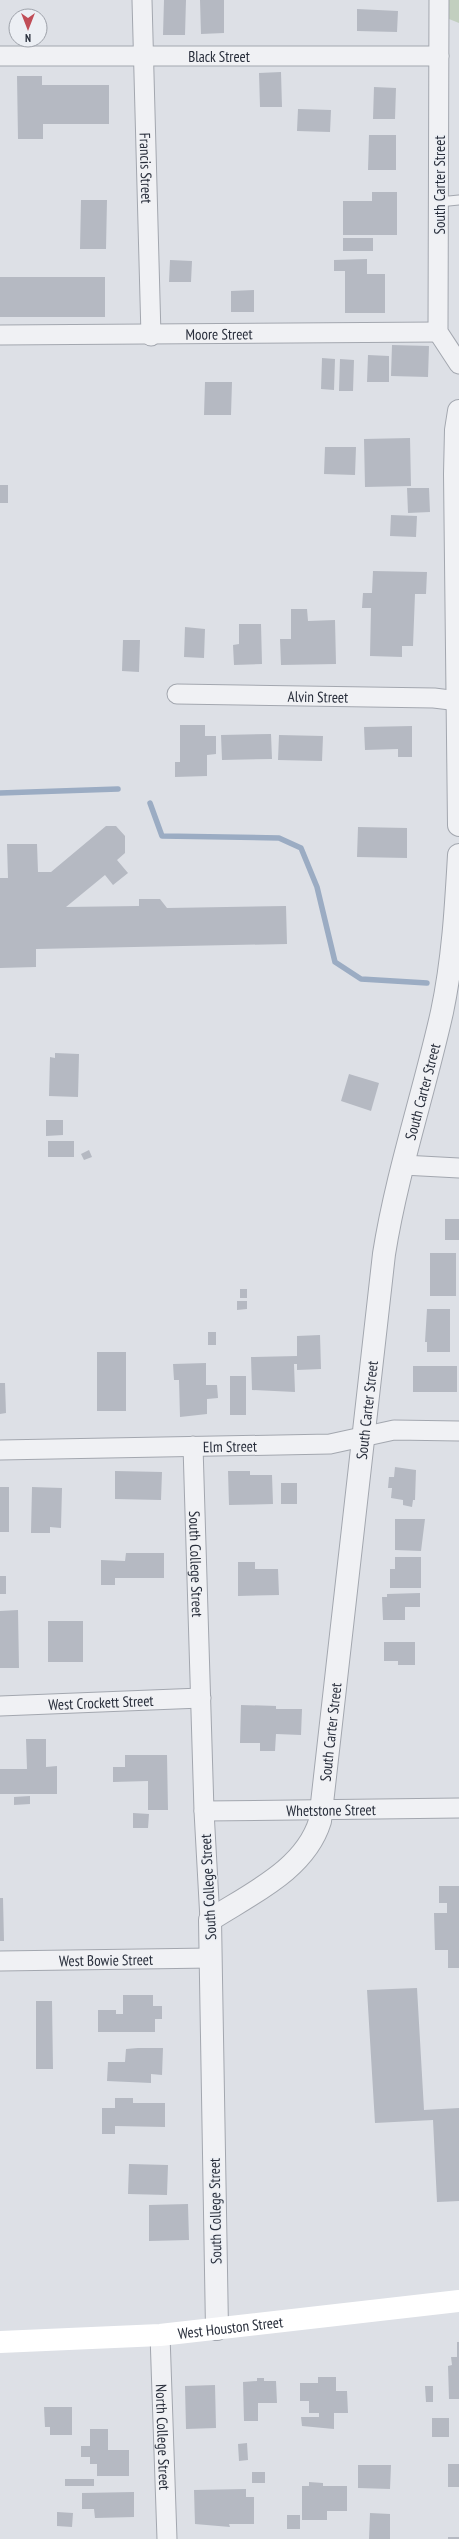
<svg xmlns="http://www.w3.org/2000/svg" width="459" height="2539" font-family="'PT Sans Narrow',sans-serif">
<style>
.green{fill:#c2cfbf}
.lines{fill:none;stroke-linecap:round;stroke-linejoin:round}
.stream{stroke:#9bacc3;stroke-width:5.5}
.building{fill:#b5b9c2}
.service-casing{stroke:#a3a7af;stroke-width:11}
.minor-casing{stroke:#a3a7af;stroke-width:21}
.tertiary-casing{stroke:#a3a7af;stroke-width:24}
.service{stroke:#f0f1f4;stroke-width:9}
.minor{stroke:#f0f1f4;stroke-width:19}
.tertiary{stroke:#f0f1f4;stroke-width:22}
.secondary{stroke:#fff;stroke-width:22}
.labels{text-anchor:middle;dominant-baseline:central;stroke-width:3;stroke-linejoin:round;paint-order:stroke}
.street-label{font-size:15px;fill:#282e3b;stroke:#eceff4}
</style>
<rect width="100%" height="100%" fill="#dde0e6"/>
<path class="green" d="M448,0H459V23L449,19Z"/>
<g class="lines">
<path class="stream" d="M0,793L118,789
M150,803L162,836L279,838L301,848L317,887L335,962L361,979L427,983"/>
</g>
<path class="building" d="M164,0H186L185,35H163Z
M200,0H224V33L201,34Z
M357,9L398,11L397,32L357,31Z
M281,72L282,107H260L259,73Z
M17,76H42V85H109V124H43V139H18Z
M374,87L396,88L395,119H373Z
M298,109L331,110L330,132L297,131Z
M369,135H396V170H368Z
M372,192H397V235H343V201H372Z
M81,200H107L106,249H80Z
M343,238H373V251H343Z
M367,259V274H385V313H345V271H334V260Z
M170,260L192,261L191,282H169Z
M0,277H105V317H0Z
M254,290V312H231V291Z
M392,345L429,346L428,377L391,376Z
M368,355L389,356V382H367Z
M322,358L335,359L334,390L321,389Z
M340,359L354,360L353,391H339Z
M205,382H232L231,415H204Z
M410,438L411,486L365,487L364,439Z
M325,447H356L355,475L324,474Z
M0,485H8V503H0Z
M407,488H429L430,512L408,513Z
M391,515L417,516L416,537L390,536Z
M373,571L427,572L426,594H415L413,646H402V657L370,656L371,608H362L363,593H372Z
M291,609H307L308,621L335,620L336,664L281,665L280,639H291Z
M239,624H261L262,664L234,665L233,645L239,644Z
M185,627L205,629L204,658L184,657Z
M123,640H140L139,672L122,671Z
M180,725H205V736H216V754L207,755V776L175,777V762H180Z
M412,726V757H398V749L365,750L364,727Z
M271,734L272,759L222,760L221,735Z
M279,735L323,736L322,761L278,760Z
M106,826H116L125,836V853L117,860L128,873L113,885L105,875L66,907L139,906V899H160L167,908L286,906L287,944L36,949V967L0,968V878H8L7,844H37L38,872H51Z
M358,827L407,828V858L357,857Z
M55,1053L79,1054L78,1097L49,1096L50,1057L55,1058Z
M349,1074L379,1083L371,1111L341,1101Z
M46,1120H63V1135L46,1136Z
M48,1141H74V1157H48Z
M89,1150L92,1157L84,1160L81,1154Z
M445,1219H459V1240H445Z
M430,1253H456V1296H430Z
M240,1289H247V1298H240Z
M237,1301H247V1309L237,1310Z
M427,1309H450V1352H427V1342H425Z
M208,1332H216V1345H208Z
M320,1335L321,1369L297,1370V1364H294L295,1392L252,1390L251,1357L297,1356V1336Z
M97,1352H126V1411H97Z
M206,1363V1385H217L218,1398L207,1399V1414L180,1417L179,1380H174L173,1364Z
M413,1366H457V1392H413Z
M230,1376H246V1415H230Z
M0,1383H5L6,1413L0,1414Z
M395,1467L416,1470L415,1500H413L412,1507L403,1505V1500L391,1498L392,1488H388L389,1477H394Z
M115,1471L162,1472L161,1500L115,1499Z
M228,1471H250V1475H272L273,1504L229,1505Z
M281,1483H297V1504H281Z
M0,1487H9V1532H0Z
M32,1487L62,1488L61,1528L50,1527V1533H31Z
M395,1519H425L421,1551L395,1550Z
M126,1553H164V1578H115V1585H101V1560L125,1561Z
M395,1557H421V1588H390V1569H395Z
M238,1562H255V1569H278L279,1595L238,1596Z
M0,1576H6V1594H0Z
M420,1593V1607H405V1620H383L382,1597H387V1594Z
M18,1610L19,1668H0V1611Z
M48,1621H83V1662H48Z
M384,1642H415V1665H398V1661H384Z
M241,1705L276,1706V1709H302L301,1735L276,1734L275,1751H260V1743H240Z
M26,1739H46V1767L57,1766V1794H0V1769H27Z
M125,1755H167L168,1810H148V1781L113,1782V1767H125Z
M30,1796V1804L14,1805V1797Z
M133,1813L149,1814L148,1828H133Z
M439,1886H459V1968H448V1950H435L434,1913H447V1903H439Z
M0,1898H3L4,1941H0Z
M417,1988L424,2110L459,2108V2201L437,2202L433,2120L375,2123L367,1990Z
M123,1995H153V2006H162V2019H155V2032H98V2010H116V2014H123Z
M36,2001H52L53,2069H36Z
M138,2048H163L162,2075L151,2074V2083L107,2081L108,2062H125L126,2049Z
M115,2098H133V2103H165V2127L115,2126V2134H102V2108H115Z
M129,2164L168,2165L167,2195L128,2194Z
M188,2204L189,2240L149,2241V2205Z
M457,2342H459V2399H449L448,2366L452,2365L451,2357H457Z
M318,2377H336V2391H347L348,2413H334V2429L302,2426L301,2417H319V2413H309V2401H300V2383H318Z
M257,2378H264V2381H276L277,2403H258V2421H244L243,2382L257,2381Z
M215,2385L216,2428L186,2429L185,2386Z
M425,2386H433V2402H426Z
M44,2407H72V2435H50V2427H45Z
M432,2418H449V2437H432Z
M90,2429H108V2450H129V2476H97V2464H90V2457H81V2446H90Z
M247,2443L248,2460L239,2461L238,2444Z
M448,2464H459V2487H448Z
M358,2465H391L390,2489L358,2488Z
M252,2472H265V2483H252Z
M65,2479H94V2486H65Z
M309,2482L323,2483V2486H347V2511H327V2520H302V2486H309Z
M246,2489V2497H254V2524H229L230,2527L195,2524L194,2490Z
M134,2492V2517L95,2518L94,2509H82V2493Z
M57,2512L73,2513L72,2527L57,2526Z
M370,2513L390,2514V2539H369Z
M287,2515H300V2529H287Z
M448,2537H459V2539H448Z"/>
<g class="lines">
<defs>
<path id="service" d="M439,202L459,200"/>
<g id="minor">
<path id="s1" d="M142,0L151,336"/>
<path d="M439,0L438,332L459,364"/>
<path id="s2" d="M0,56H439"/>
<path id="s3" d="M0,335L438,332"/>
<path id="s4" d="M177,694L434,698L459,701"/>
<path d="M403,1165L459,1168"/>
<path id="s5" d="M193,1446L204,1811L210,1920"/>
<path id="s6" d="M0,1450L330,1444L394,1430L459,1431"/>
<path id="s7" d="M0,1706L201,1698"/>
<path id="s8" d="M204,1811L459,1808"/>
<path id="s9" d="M0,1961L211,1958"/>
<path id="s10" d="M160,2335L167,2539"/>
</g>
<g id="tertiary">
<path d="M459,411L456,430L455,474L459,825"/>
<path id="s11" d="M217,2329L210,1920C250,1894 305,1870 320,1821L384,1254C397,1172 424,1093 442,1012C453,960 456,908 459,855"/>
</g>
</defs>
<use href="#service" class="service-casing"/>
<use href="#minor" class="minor-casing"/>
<use href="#tertiary" class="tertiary-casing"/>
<use href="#service" class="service"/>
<use href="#minor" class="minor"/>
<use href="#tertiary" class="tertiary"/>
<path class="secondary" id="s12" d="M0,2342L160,2335L459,2301"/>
</g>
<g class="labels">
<g class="street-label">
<text stroke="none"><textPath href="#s2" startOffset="219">Black Street</textPath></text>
<text stroke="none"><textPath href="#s1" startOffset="168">Francis Street</textPath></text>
<text transform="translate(439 185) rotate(-90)">South Carter Street</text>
<text stroke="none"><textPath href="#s3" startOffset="219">Moore Street</textPath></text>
<text stroke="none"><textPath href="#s4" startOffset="141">Alvin Street</textPath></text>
<text stroke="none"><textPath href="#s11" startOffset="1298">South Carter Street</textPath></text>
<text stroke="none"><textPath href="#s11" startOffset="974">South Carter Street</textPath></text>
<text stroke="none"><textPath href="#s6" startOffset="230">Elm Street</textPath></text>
<text stroke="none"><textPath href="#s5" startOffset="118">South College Street</textPath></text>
<text stroke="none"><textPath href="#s7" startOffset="101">West Crockett Street</textPath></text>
<text stroke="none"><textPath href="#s11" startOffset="650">South Carter Street</textPath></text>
<text stroke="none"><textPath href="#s8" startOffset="127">Whetstone Street</textPath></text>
<text transform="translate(208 1887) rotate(-93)">South College Street</text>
<text stroke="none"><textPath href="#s9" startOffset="106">West Bowie Street</textPath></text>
<text transform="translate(215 2211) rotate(-91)">South College Street</text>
<text stroke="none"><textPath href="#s12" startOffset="231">West Houston Street</textPath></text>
<text stroke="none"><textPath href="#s10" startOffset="102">North College Street</textPath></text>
</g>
</g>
<g transform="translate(28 28) rotate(180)"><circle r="19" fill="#eceff4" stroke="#9ea2aa"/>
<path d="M0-3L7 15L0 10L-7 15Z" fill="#c04d57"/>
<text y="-6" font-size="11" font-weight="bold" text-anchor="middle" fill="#282e3b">N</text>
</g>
</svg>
